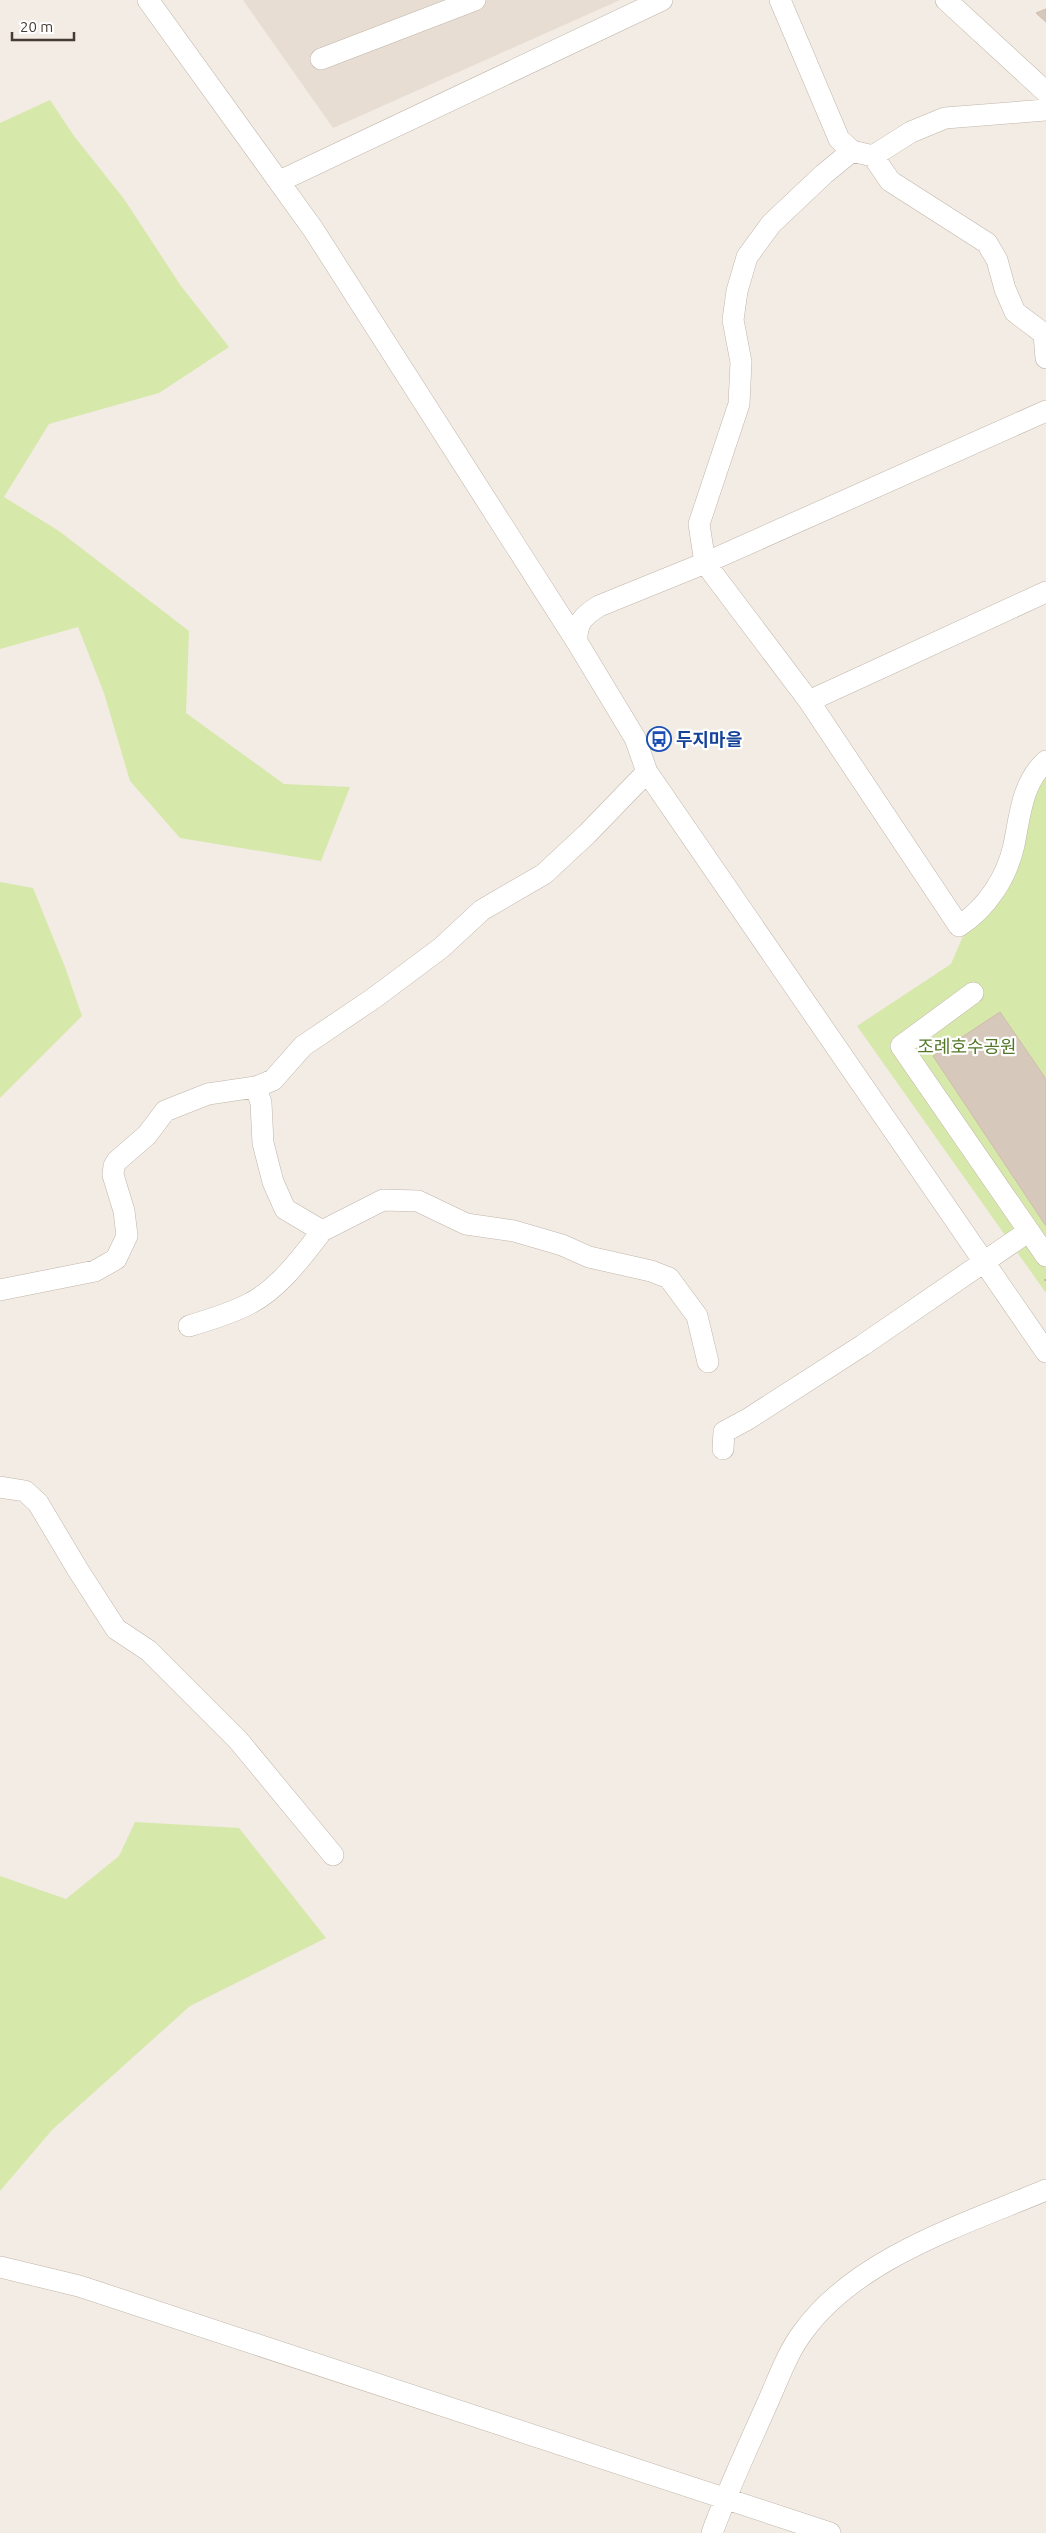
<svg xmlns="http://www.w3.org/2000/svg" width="1046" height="2533" font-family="Ubuntu,'Noto Sans KR',sans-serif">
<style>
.residential{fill:#e7ddd2}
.green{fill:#d7e8ab}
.building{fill:#d7c8bc;stroke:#cfbcac}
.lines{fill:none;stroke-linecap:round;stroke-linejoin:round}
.minor-casing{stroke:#c1b5a9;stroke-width:22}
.path{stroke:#c0ab97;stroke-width:3;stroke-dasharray:2.5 2.5;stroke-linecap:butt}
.minor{stroke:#fff;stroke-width:21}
.labels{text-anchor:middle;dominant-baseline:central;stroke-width:4.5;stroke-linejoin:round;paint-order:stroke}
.transit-label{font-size:18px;font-weight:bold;fill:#164399;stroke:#fff;text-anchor:start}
.park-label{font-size:18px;fill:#537726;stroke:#fff}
</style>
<rect width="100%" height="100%" fill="#f2ece4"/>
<path class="residential" d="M243,0H620L333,128Z"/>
<path class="green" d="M50,100L74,136L124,199L181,286L229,347L159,393L49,424L4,497L59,531L189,631L186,713L284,784L350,787L321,861L180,838L130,781L104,693L78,627L0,649V123Z
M1046,772V1293L857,1026L951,964L963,936L985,916Z
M0,882L33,888L65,967L82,1016L0,1098Z
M135,1822L239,1828L326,1938L190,2006L52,2130L0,2191V1876L66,1899L119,1856Z"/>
<path class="building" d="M1046,9V22L1036,13Z
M1000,1012L1046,1079V1226L933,1056Z"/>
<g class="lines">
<defs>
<path id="minor" d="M148,0L313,229L577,642
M780,0L839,139L852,151L873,156L911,132L945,118L1046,110
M946,0L1046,92
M321,59L475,0
M852,151L824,174L771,224L747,257L737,291L733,320L741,362L739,404L699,524L705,563L809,701L959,926C987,908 1007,877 1014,845C1020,815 1022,783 1046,761
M873,156L890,181L987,243L997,260L1005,289L1015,312L1044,334L1046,358
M280,181L662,0
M1046,411L705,563L599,606C583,616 576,623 577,642L635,738L647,772L1046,1352
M809,701L1046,592
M647,772L587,834L544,874L482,910L441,948L374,998L303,1046L273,1080L256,1087L261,1103L263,1143L273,1182L285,1209L322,1231L383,1200L418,1201L466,1224L514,1231L562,1245L589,1257L651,1271L669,1278L697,1316L708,1362
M973,993L901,1046L1046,1256
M0,1290L95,1271L116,1259L127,1236L124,1211L113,1175L114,1166L117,1161L147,1135L165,1111L208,1094L256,1087
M189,1326C209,1320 229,1314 247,1305C278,1290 302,1257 322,1231
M723,1449L724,1432L748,1419L863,1345L1029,1231
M0,1487L25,1491L38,1503L78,1570L116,1629L149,1651L238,1740L333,1855
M0,2267L79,2286L830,2533
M712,2533C728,2489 748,2447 767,2404C778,2380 787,2353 803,2332C856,2258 965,2224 1046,2190"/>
</defs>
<use href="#minor" class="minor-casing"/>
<path class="path" d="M1046,1279V1281"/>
<use href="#minor" class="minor"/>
</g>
<defs>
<symbol id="bus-ring" viewBox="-11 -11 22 22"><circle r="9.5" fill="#fff" stroke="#1a4fb4" stroke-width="1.5"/><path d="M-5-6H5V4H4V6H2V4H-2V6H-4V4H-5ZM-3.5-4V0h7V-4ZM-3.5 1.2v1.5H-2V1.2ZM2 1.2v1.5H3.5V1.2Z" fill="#1a4fb4"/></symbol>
</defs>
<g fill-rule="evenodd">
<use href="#bus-ring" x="645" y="725" width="28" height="28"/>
</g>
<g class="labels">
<g class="transit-label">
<text x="676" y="739">두지마을</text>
</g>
<g class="park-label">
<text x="967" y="1046">조례호수공원</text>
</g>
</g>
<path d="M12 32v8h62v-8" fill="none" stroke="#453b34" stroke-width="2.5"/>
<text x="20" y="32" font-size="15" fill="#453b34" stroke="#ffffff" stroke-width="4" paint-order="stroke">20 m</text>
</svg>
